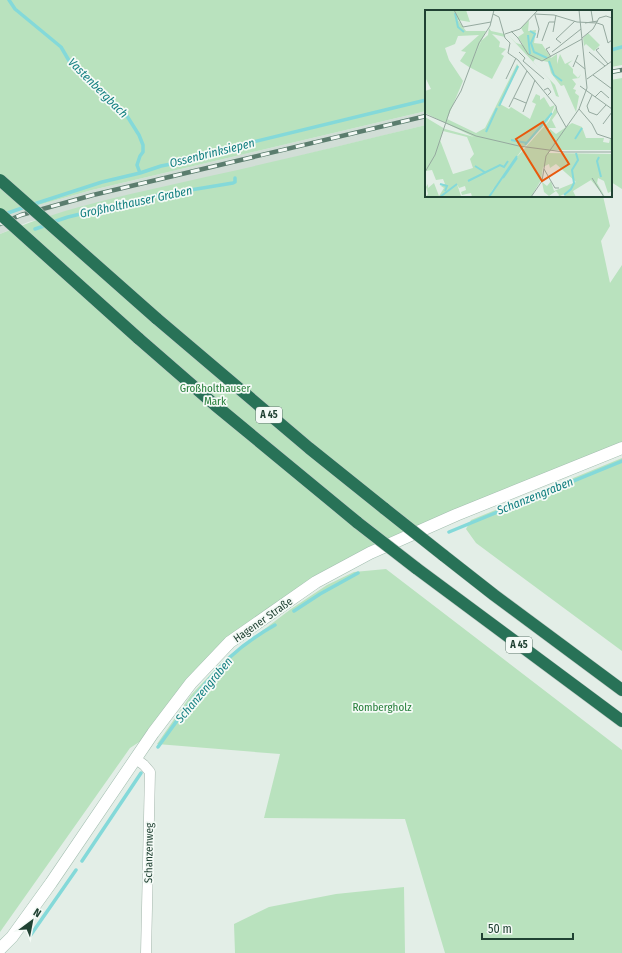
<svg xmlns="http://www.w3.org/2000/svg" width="622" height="953" font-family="'Fira Sans Condensed',sans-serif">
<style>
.built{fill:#d1ded6}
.green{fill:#b9e2be}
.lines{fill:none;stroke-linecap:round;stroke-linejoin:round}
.stream{stroke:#84d9d9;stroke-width:3.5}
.minor-casing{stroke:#a5b7ad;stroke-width:11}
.secondary-casing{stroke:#a3beb0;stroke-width:13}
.motorway-casing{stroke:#c1cac6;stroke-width:13}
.minor{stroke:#fff;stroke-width:10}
.secondary{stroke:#fff;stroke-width:12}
.motorway{stroke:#287257;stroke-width:12}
.rail-casing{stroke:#5b7d6e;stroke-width:4.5}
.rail{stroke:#f4faf6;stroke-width:3;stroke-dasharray:9;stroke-linecap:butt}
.motorway-bridge-casing{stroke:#c1cac6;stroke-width:13;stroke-linecap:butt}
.motorway-bridge{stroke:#287257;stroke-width:12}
.labels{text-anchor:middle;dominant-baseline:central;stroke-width:3.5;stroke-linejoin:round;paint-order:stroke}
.shield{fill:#f4faf6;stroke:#60796e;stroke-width:1}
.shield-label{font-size:10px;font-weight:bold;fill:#204233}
.park-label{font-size:11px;fill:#257e39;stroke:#f4faf6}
.street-label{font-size:11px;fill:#204233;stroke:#f4faf6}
.water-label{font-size:12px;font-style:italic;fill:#127f80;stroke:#f4faf6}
.inset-river{fill:none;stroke:#84d9d9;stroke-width:2}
.inset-road{fill:none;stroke:#95a99f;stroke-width:1}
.view{fill:#e8590c;fill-opacity:0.15;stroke:#e8590c;stroke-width:2}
.inset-edge{fill:none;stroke:#204233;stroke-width:2}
</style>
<rect width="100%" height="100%" fill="#e3eee7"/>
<path class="built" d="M426,111V125L28,222L0,234V219L17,211L92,190Z"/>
<path class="green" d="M0,0H622V65L611,67V11H426V111L92,190L17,211L0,219Z
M622,78V189L611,182V80Z
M426,125V196H603L610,226L601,241L610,283L622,265V448L370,553L231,642L153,733L130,748L0,932V234C67,206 140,192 210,176C283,160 354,142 426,125Z
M622,458V651L476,543L466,529L471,520Z
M386,569L622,750V953H445L405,819L264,818L280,754L157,744L191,695L226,658L291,609L327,585L354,572Z
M404,887L405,953H235L234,924L269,907L336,894Z"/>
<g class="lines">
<path class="stream" d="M9,0L15,9L61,47L71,64L127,116L139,135L143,145V152L140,156L137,165L140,173
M611,50L622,47
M31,205L102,182L140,173L161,166L201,158L228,148L426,100
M5,214L25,207
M53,222L68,217L154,196L233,183L235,182V178
M35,229L47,225
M449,532L622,461
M294,611L320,594L358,573
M158,747C180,717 202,684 229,658C243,645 259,634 275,625
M82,861L141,773
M30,936L76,870"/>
<defs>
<path id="minor" d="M136,759L144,765L150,772L146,953"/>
<path id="secondary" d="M0,949L12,937L51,883L153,733L191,683L230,642L316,582L370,553L456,515L622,448"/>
<path id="motorway" d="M156,318L309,448L385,509
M138,338L215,405L358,523
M443,555L494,595L622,690
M416,568L622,721"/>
</defs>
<use href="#minor" class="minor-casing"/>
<use href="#secondary" class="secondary-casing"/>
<use href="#motorway" class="motorway-casing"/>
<use href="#minor" class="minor"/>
<use href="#secondary" class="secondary"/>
<use href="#motorway" class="motorway"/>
<defs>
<path id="rail" d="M611,72L622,70
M0,224L21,215L93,195L426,116"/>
</defs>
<use href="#rail" class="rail-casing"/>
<use href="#rail" class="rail"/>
<defs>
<path id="motorway-bridge" d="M0,180L156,318
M0,214L138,338
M385,509L443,555
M358,523L416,568"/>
</defs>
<use href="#motorway-bridge" class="motorway-bridge-casing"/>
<use href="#motorway-bridge" class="motorway-bridge"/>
</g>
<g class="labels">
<g class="shield">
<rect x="256" y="407" width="26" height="16" rx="3"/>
<rect x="506" y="637" width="26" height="16" rx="3"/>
</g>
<g class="shield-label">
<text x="269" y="415">A 45</text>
<text x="519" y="645">A 45</text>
</g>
<g class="park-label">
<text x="215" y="388">Großholthauser<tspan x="215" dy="13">Mark</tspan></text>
<text x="382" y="707">Rombergholz</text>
</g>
<g class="street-label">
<text transform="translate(263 620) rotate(-35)">Hagener Straße</text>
<text transform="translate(149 853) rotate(-89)">Schanzenweg</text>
</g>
<g class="water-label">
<text transform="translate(98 88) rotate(45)">Vastenbergbach</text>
<text transform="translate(212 153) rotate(-14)">Ossenbrinksiepen</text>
<text transform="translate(136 202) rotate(-12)">Großholthauser Graben</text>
<text transform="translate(535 496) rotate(-22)">Schanzengraben</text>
<text transform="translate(204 690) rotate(-50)">Schanzengraben</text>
</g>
</g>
<g transform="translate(425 10)">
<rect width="187" height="187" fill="#e3eee7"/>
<path d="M25,0H41L45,12L33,10L41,21H61L44,57L35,51L41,42L36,41L54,25L33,26L30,34L20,38L24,50L38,71L22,109L51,123L60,118L92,54L94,57L75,94L84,99L86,97L105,109L111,94L107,92L111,84L115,86V90L119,87L125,97L130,95L123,111L98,138L91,148L124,111L131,96L132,103L127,110L131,118H124L125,124V119L131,124L147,113L157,117L161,128H179L178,132L184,133L185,129H187V140H127L123,143L187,144V181L183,183L179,171L173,168L172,173L180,187L166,170L148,181L151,187H141L139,184L133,187L134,185L131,181L124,186L119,182L117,172L122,176L126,171L129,181L151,172L131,154L125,158L124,154L118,157L116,170L106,187H65L69,177L64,187H47L46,183L37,185L36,182L41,180L40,176L34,178L32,174L36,186L0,187L3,184L1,177L3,174V178L9,173L14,186L19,178L16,176L20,174L18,169L11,170L7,160L0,161V107L20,119L49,127L0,103V81L6,79L0,67V1ZM18,121L42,127L49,144L45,149L48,158L28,164L15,130ZM104,10L103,21L111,20L109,33L117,34L126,48L132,44V54L135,44L140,54L148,50L143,54L148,59V63L153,68L156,64L154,68L147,69L151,74L148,79L151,80L150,83L154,86L151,102L139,75L136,76L126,63L123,52L110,49L108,52L130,75L134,87L131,86L125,70L82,24L91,33L98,35L93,27L99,23L96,18ZM64,18L66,21L80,24V27L67,24L75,32L74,37L81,39L76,44L79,46L67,69L44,57L56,31L63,25ZM163,23L175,35L169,41L161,34L159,36L158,28Z" fill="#b9e2be" fill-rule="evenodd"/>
<path class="inset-river" d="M30,3L33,17L39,22M105,21L110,24L106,33L109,42L122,48M103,25L105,44M124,51L129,65L137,71M74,96L93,56M61,122L72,98M150,129L157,118M86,130L102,133M100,135L127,103M174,147L172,151L176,167M50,156L61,163M78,168L92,148M43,171L75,155L79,157L83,151M15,174L22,176L20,181M139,185L146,179L149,173L147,160L153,150L151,143M15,187L32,174M64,187L92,146"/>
<path class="inset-road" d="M29,0L38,17L66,12M166,0L168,12M68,4L74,7L80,28L85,33L83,43L93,50L131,96L132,101L141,117M109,4L129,5L152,12L172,13M110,5L114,19L112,28M160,13L173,11M172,13L178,15L183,33L187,30M86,21L93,28L103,44L117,51L157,29M128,22L131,5M80,24L95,19L113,0M157,28L168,19L174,8L181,6L187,8M117,31L124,12H130M136,33L131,29L150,11M125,37L121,39L126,47M174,38L171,40L183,54M94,42L100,48L98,51L119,69M127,42L156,19M164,42L180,56M150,51L160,59M148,57L153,45M168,65L187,79M81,69L91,48M162,69L187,51M155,76L187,99M119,80L123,78L126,82L123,85M167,85L162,96L164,102L172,105L181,95M170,87L176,81L184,88M89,88L101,93M84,97L102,61M154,99L167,114L172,124L187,129M98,102L110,70M0,104L51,126L94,136L139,142H187M178,114L187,102M119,159L130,178H134M0,162L10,145L25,100L36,81L54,33L65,16L69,0M167,168L179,187M106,187L117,171L121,146L154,99L162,78L154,0"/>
<path class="view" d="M118,112L144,154L117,171L91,129Z"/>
<rect width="187" height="187" class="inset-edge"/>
</g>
<g transform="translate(32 921) rotate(32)" stroke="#f4faf6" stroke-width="3" paint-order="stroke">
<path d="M0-3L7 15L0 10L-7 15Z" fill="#204233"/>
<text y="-6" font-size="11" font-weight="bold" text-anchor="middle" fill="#204233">N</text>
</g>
<path d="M482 933v6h91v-6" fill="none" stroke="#204233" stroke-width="2"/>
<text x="488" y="933" font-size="12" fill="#204233" stroke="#f4faf6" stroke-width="3" paint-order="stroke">50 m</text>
</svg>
